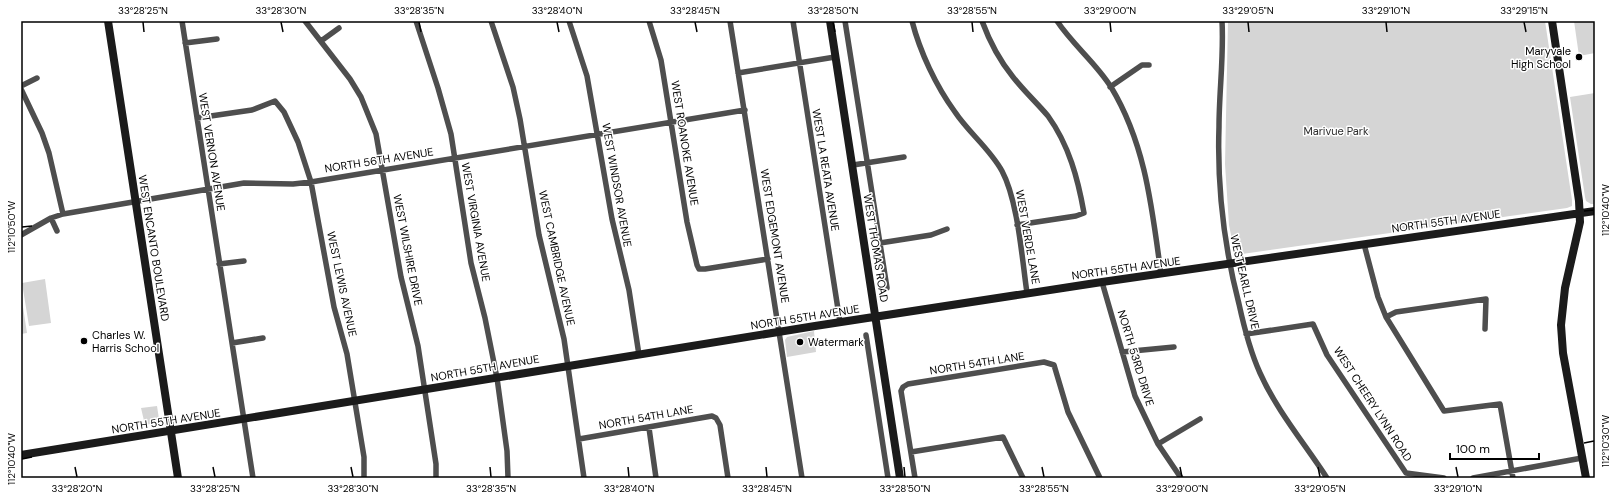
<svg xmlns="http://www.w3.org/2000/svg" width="1616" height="499" font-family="'DM Sans',sans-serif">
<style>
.green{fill:#d5d5d5}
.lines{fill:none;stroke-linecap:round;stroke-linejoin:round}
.street{stroke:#4e4e4e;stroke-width:5.5}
.secondary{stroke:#1b1b1b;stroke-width:8}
.ticks{fill:none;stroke:#000;stroke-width:1.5}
.poi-dot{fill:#000;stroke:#fff;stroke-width:1.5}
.labels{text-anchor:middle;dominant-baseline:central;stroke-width:3;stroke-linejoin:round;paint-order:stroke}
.poi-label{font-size:11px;fill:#000;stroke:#fff;text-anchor:start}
.park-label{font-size:11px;fill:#2c2c2c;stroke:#fff}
.street-label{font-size:11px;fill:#000;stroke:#fff}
.neatline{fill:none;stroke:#000;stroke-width:1.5}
.ticks-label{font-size:10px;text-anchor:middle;fill:#000}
</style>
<rect width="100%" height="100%" fill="#fff"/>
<path class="green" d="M1228,21H1545L1572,200V206L1567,208L1235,255L1229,225L1225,164Z
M1574,21H1595V53L1579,56Z
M1595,93V204H1591L1586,201L1585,197L1570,97Z
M45,279L51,323L29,326L22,283Z
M21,294L27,333L21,334Z
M814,331L816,352L787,357L785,340L787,337Z
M157,406L159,419L156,423L145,425L141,408Z"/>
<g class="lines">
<path class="street" d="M182,21L253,478
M305,21L350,79L361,97L376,134L401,277L418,346L436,464V478
M416,21L438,88L451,134L471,263L485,318L497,378L507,451L508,478
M491,21L513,87L520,119L539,235L564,339L584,478
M569,21L587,76L612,219L629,290L639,355
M649,21L661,60L687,222L697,265L699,269H705L768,259
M730,21L802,478
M793,21L840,322
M845,21L887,288
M912,21C920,52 936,86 955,112C969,133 990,149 1002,171C1018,201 1022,259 1027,293
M982,21C989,40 1000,61 1013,77C1024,91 1037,103 1048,116C1069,145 1078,179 1084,213L1076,216L1017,225
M1057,21C1073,45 1096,63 1111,87C1146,145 1152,209 1161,274
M1222,21C1224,56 1219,92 1219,127C1217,187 1224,246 1239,304C1244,327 1250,351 1260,373C1277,411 1305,444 1327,478
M321,41L339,28
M185,43L217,39
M738,73L835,57
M21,86L37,78
M1110,87L1142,65H1149
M21,89L42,133L49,153L63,214
M197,118L252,110L275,101L284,112L298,142L311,182L334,307L347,354L364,457V478
M853,165L904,157
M51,218L57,231
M21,235L51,218L63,214L244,183L293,184L311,182L745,110
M880,243L931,235L947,229
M1364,244L1378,297L1386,317L1444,411L1500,404L1513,478
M219,264L244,261
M1102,282L1135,396L1158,444L1181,478
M1386,317L1396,312L1486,299L1485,329
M1246,334L1313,324L1327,355L1406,473L1444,478
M866,335L888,478
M232,343L263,338
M1122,352L1174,347
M649,428L656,478
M579,439L712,416L716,418L720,425L728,478
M1158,444L1200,419
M911,452L1003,437L1023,478
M915,478L901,391L903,387L908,384L1044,362L1054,365L1068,412L1100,478
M1473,478L1582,458"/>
<path class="secondary" d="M108,21L178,478
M830,21L900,478
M1552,21L1579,201L1580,222L1565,288L1561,325L1563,353L1586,478
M21,455L815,326L1102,282L1595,211"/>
</g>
<path class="ticks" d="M143,22L144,32M281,22L283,32M419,22L421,32M557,22L559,32M695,22L697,32M833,22L835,32M972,22L973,32M1110,22L1111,32M1248,22L1249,32M1386,22L1387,32M1524,22L1526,32M1584,211L1594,210M22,227L32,226M1584,443L1594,441M22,459L32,457M75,467L77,477M213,467L215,477M351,467L353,477M490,467L491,477M628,467L629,477M766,467L767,477M904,467L905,477M1042,467L1044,477M1180,467L1182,477M1318,467L1320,477M1456,467L1458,477"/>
<g class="poi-dot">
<circle cx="1579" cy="57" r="4"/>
<circle cx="84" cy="341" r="4"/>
<circle cx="800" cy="342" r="4"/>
</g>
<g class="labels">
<g class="poi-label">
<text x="1571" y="51" text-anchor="end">Maryvale<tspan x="1571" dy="13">High School</tspan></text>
<text x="92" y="335">Charles W.<tspan x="92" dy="13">Harris School</tspan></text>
<text x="808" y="342">Watermark</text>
</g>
<g class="park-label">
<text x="1336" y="131">Marivue Park</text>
</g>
<g class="street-label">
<text transform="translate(685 143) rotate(81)">WEST ROANOKE AVENUE</text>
<text transform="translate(212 152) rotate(81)">WEST VERNON AVENUE</text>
<text transform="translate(379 160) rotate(-9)">NORTH 56TH AVENUE</text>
<text transform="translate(826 170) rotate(81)">WEST LA REATA AVENUE</text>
<text transform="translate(617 185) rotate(80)">WEST WINDSOR AVENUE</text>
<text transform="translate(1446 221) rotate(-8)">NORTH 55TH AVENUE</text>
<text transform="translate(476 222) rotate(80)">WEST VIRGINIA AVENUE</text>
<text transform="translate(775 236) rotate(81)">WEST EDGEMONT AVENUE</text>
<text transform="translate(1028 237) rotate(80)">WEST VERDE LANE</text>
<text transform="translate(154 248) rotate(81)">WEST ENCANTO BOULEVARD</text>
<text transform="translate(876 248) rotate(81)">WEST THOMAS ROAD</text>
<text transform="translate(408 250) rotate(79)">WEST WILSHIRE DRIVE</text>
<text transform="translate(557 258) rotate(78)">WEST CAMBRIDGE AVENUE</text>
<text transform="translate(1126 268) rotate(-8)">NORTH 55TH AVENUE</text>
<text transform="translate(1245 282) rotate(77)">WEST EARLL DRIVE</text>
<text transform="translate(342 284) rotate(78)">WEST LEWIS AVENUE</text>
<text transform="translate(805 317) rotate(-9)">NORTH 55TH AVENUE</text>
<text transform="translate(1136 358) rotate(73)">NORTH 53RD DRIVE</text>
<text transform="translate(977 363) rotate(-9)">NORTH 54TH LANE</text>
<text transform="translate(485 368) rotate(-10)">NORTH 55TH AVENUE</text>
<text transform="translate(1373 404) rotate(57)">WEST CHEERY LYNN ROAD</text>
<text transform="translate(646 417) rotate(-10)">NORTH 54TH LANE</text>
<text transform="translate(166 421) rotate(-9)">NORTH 55TH AVENUE</text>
</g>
</g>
<rect width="1616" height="499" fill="none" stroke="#ffffff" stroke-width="44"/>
<path d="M1450 453v6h89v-6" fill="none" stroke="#000000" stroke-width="2"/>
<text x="1456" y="453" font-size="12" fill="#000000" stroke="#ffffff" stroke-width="3" paint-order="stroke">100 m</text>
<rect x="22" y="22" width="1572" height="455" class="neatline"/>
<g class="ticks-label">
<text x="143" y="14">33°28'25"N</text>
<text x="281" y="14">33°28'30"N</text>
<text x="419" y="14">33°28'35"N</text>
<text x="557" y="14">33°28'40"N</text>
<text x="695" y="14">33°28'45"N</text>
<text x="833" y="14">33°28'50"N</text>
<text x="972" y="14">33°28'55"N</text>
<text x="1110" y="14">33°29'00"N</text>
<text x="1248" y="14">33°29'05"N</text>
<text x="1386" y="14">33°29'10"N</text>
<text x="1524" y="14">33°29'15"N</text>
<text transform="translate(1605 210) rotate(-90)" y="4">112°10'40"W</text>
<text transform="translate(11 227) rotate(-90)" y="4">112°10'50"W</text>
<text transform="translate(1605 441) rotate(-90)" y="4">112°10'30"W</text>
<text transform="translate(11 459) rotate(-90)" y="4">112°10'40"W</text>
<text x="77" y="492">33°28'20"N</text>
<text x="215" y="492">33°28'25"N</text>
<text x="353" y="492">33°28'30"N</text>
<text x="491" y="492">33°28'35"N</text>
<text x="629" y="492">33°28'40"N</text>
<text x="767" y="492">33°28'45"N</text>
<text x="905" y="492">33°28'50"N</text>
<text x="1044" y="492">33°28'55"N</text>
<text x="1182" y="492">33°29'00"N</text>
<text x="1320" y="492">33°29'05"N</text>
<text x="1458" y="492">33°29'10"N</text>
</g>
</svg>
